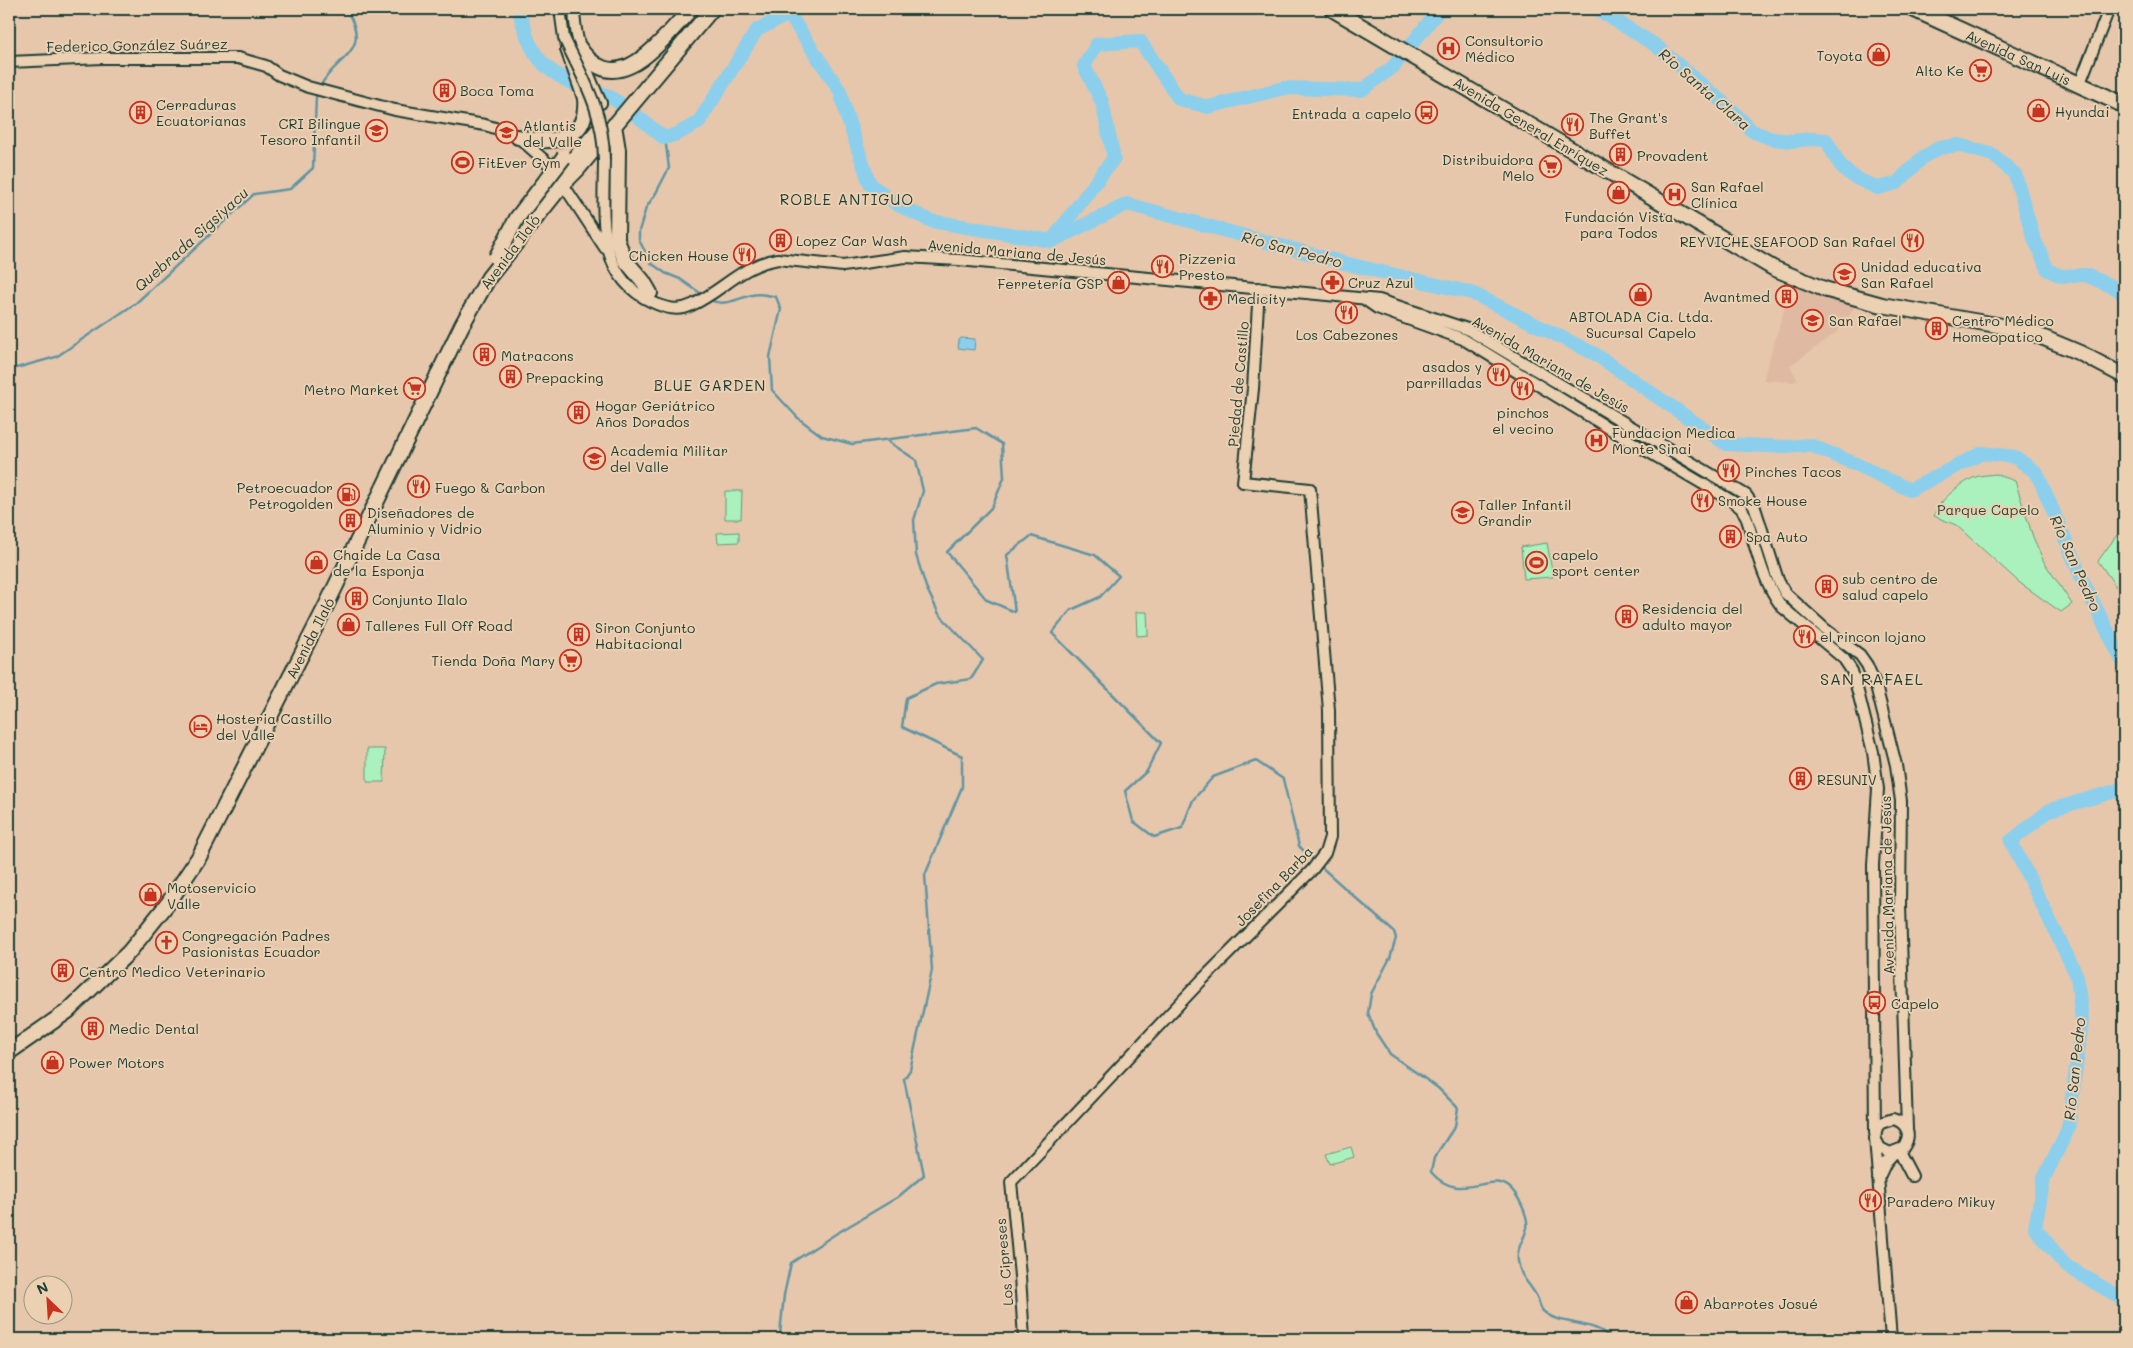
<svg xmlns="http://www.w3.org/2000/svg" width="2133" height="1348" font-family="Mali,sans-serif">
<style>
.built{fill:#dfb9a1}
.green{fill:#abf1bd;stroke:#659778}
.water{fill:#8bcfed;stroke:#6095a3}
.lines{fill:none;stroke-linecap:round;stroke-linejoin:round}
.stream{stroke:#6095a3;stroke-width:2.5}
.river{stroke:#8bcfed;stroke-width:14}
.minor-casing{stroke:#1f3d34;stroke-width:14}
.major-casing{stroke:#1f3d34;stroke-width:18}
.highway-casing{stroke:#1f3d34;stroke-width:19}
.minor{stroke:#ebd0b2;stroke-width:10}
.major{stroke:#ebd0b2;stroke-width:14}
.highway{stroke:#ebd0b2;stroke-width:15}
.minor-bridge-casing{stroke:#1f3d34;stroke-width:14;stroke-linecap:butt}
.major-bridge-casing{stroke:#1f3d34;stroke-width:18;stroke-linecap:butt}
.minor-bridge{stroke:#ebd0b2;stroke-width:10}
.major-bridge{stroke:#ebd0b2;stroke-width:14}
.labels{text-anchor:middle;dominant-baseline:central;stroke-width:4;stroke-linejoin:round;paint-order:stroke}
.poi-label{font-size:14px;fill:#1f3d34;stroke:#ebd0b2;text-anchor:start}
.street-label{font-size:14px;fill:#1f3d34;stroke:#ebd0b2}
.park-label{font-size:14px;fill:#26463b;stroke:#ebd0b2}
.water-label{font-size:15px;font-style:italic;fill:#24443d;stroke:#ebd0b2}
.neighbourhood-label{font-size:15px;letter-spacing:1px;fill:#1f3d34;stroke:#ebd0b2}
.quarter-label{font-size:16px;letter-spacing:1px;fill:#1f3d34;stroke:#ebd0b2}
</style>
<rect width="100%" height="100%" fill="#e7c7ab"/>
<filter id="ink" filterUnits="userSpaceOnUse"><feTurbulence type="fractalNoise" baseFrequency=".02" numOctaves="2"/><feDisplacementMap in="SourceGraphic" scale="10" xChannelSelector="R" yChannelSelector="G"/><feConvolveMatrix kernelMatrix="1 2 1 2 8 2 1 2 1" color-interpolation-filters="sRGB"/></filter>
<g filter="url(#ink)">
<path class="built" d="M1792,283L1855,307L1836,333L1790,366L1798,380L1794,382L1763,380Z"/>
<path class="green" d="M1996,474L2015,481L2033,537L2044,562L2072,604L2061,612L2020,583L1956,525L1934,516C1938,501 1959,485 1973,478C1979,475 1989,475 1996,474Z
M725,491H742L741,519H725Z
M739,532V542L718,543L717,533Z
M2117,535L2124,541V598L2098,561Z
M1547,543L1553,577L1524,579L1521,547Z
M1136,612H1147L1148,635L1137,636Z
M367,749H385L384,782H367Z
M1351,1147L1354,1157L1330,1164L1326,1154Z"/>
<path class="water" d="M961,338L975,339L974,350L958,348L959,340Z"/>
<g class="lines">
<path class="stream" d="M320,87C335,55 374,54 346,9
M666,145L669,168L656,193L646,208L639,231V240L651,263L665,273L680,279L703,295
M709,299C723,308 738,298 752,295C760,293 768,295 776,297L781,309L770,357L772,390L798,418L822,436L852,444L976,428L1002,444L1004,478L992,507L947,552L987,600L1015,612L1007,555L1031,536L1095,555L1119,576L1100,597L1071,610L1052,633L1161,743L1147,771L1125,791L1133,821L1154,837L1182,828L1193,800L1213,777L1256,761L1283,779L1299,846L1315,862
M9,370L56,357L136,303L254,194L290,189L313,168L316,97L318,92
M1319,865L1394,932L1396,938L1390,958L1371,994L1368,1013L1376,1033L1390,1054L1438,1088L1458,1108L1455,1126L1434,1158L1431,1172C1459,1205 1489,1171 1509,1187C1518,1194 1529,1217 1527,1228C1524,1240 1516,1248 1518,1261C1520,1278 1530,1283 1537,1297C1540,1302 1539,1307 1543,1311C1557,1324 1580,1321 1597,1329C1603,1331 1608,1336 1613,1339
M781,1339L780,1334L784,1295L791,1263L834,1235L898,1197L924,1175L904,1079L910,1070L932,970L925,875L962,787V756L902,727L906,698L936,684L971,679L983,660L939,614L926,587L916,555L914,520L923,491L916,460L886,440"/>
<path class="river" d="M519,9C529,53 541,71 583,88C591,92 601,92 608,96C628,107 647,124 664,138L677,134L698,123L757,30L789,14L840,91L847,117L870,184L898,205L931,221L1052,241L1127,204L1344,263L1472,293L1595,354L1726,444L1786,447L1810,445L1856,464L1910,490L1982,453L2015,457L2037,473L2086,588L2124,664
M1597,9L1655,45L1733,111L1752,131L1772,139L1792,141L1811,139L1826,140C1831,147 1833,154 1838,161C1845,175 1864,182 1878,188L1897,183L1923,157L1939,148L1959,145L1993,155L2015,174L2033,236L2048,270L2061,276L2086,275L2118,289L2124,296
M1053,239L1114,158L1102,102L1084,66L1097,44L1140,41L1179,99L1208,107L1284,88L1362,90L1393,67L1440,9
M2124,786L2116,791L2050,810L2011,841L2077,976L2082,1021L2068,1129L2044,1178L2035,1228L2065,1265L2124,1300"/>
<defs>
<path id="minor" d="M560,9L564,38
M574,9C575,44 587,72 601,103
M9,62L102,58H238L266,66L279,75L308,87L395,110L485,125L505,131L518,137L551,166L605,248
M2080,83L2109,9
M604,160C604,212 594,275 652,302C665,308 678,312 692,305C724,290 741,265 778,259L843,266L905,257L959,260L1379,300L1467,329L1746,495L1755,508L1778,580L1785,593L1826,630L1860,655L1867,665L1876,686L1896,765L1901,801L1900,906L1907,1129
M1364,299L1377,308L1463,339L1620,435L1732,501L1741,508L1746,516C1756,547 1762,581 1782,607L1844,659L1852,671L1858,692L1873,752L1878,789L1873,865L1875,1133
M1875,1138L1880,1148L1890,1153L1903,1148C1912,1136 1908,1123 1893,1119L1881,1123L1877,1127L1875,1138L1891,1339
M1897,1152L1901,1155L1912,1176
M1878,1179L1886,1162L1895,1152
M1024,1339L1020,1276L1011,1182L1200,982L1312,870L1325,853L1330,837L1329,710L1310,489L1243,482L1253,389L1259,288"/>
<path id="major" d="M1332,9L1773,268L1824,289L1882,305L2025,330L2080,353L2124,376
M578,46C617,105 661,40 691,9
M614,125L618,150L617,240L625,260L643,281L650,293
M518,137C551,144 589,143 585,98L568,49
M563,181L565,169L599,129
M9,1052L68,1011L129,952L169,902L199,857L326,606L462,325L489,277L563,184L577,170L712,9"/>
<g id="highway">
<path id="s1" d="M1914,9L2124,105"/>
</g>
</defs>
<use href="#minor" class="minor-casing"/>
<use href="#major" class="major-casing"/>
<use href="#highway" class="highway-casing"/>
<use href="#minor" class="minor"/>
<use href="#major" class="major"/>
<use href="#highway" class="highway"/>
<defs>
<path id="minor-bridge" d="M564,38C584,80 604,113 604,160"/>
<path id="major-bridge" d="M496,258L517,218L564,157"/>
</defs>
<use href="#minor-bridge" class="minor-bridge-casing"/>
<use href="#major-bridge" class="major-bridge-casing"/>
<use href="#minor-bridge" class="minor-bridge"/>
<use href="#major-bridge" class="major-bridge"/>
</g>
</g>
<defs>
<symbol id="hospital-ring" viewBox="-11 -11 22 22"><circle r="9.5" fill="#ebd0b2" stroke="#c8321e" stroke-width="1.5"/><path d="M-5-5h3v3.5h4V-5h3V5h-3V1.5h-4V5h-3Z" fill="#c8321e"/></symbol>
<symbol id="shop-ring" viewBox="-11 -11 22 22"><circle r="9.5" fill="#ebd0b2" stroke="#c8321e" stroke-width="1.5"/><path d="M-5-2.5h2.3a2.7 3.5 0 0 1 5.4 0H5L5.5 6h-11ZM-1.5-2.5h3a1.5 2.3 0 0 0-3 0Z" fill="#c8321e"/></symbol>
<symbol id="supermarket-ring" viewBox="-11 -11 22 22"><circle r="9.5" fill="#ebd0b2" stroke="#c8321e" stroke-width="1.5"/><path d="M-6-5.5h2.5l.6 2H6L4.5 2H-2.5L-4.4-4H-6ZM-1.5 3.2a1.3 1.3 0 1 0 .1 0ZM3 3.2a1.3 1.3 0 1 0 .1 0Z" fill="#c8321e"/></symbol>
<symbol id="building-ring" viewBox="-11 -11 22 22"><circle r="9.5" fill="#ebd0b2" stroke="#c8321e" stroke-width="1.5"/><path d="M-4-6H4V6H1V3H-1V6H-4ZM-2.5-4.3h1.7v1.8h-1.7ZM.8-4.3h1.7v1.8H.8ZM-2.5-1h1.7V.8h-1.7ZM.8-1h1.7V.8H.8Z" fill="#c8321e"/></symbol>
<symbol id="bus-ring" viewBox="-11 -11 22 22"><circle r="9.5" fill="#ebd0b2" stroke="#c8321e" stroke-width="1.5"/><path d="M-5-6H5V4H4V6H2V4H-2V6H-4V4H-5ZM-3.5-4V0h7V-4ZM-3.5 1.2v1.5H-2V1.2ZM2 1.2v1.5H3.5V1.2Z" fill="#c8321e"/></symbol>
<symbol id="restaurant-ring" viewBox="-11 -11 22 22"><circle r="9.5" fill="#ebd0b2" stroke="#c8321e" stroke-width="1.5"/><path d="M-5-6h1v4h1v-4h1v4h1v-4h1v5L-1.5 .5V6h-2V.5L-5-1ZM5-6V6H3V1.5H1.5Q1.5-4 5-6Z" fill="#c8321e"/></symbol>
<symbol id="school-ring" viewBox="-11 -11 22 22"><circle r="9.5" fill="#ebd0b2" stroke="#c8321e" stroke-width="1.5"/><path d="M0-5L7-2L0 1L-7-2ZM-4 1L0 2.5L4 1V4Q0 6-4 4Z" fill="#c8321e"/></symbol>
<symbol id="university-ring" viewBox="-11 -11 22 22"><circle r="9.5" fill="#ebd0b2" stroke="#c8321e" stroke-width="1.5"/><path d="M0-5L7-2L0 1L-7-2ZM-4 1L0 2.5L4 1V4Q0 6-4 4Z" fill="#c8321e"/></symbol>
<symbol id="stadium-ring" viewBox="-11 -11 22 22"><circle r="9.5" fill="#ebd0b2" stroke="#c8321e" stroke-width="1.5"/><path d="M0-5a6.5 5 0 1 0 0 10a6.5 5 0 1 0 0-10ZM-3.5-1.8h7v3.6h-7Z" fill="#c8321e"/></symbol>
<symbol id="pharmacy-ring" viewBox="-11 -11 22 22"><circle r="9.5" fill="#ebd0b2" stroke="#c8321e" stroke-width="1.5"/><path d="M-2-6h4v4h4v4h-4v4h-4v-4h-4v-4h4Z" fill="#c8321e"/></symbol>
<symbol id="fuel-ring" viewBox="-11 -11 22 22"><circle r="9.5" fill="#ebd0b2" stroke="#c8321e" stroke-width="1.5"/><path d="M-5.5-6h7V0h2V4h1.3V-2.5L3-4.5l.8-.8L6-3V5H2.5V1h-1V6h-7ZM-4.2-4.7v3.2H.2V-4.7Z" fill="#c8321e"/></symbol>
<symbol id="hotel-ring" viewBox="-11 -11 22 22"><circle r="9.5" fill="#ebd0b2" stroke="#c8321e" stroke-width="1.5"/><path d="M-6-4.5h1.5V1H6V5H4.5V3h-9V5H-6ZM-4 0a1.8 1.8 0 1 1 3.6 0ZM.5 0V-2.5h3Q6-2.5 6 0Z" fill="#c8321e"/></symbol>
<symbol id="church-ring" viewBox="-11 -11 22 22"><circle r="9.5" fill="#ebd0b2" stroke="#c8321e" stroke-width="1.5"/><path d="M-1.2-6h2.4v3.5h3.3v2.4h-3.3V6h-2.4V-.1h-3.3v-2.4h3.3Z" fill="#c8321e"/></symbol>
</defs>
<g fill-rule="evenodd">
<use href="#hospital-ring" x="1436" y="36" width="25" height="25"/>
<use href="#shop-ring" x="1866" y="42" width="25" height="25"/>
<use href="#supermarket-ring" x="1968" y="58" width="25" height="25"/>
<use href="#building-ring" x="432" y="78" width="25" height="25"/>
<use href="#shop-ring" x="2026" y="98" width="25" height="25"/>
<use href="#building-ring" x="128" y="100" width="25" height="25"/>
<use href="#bus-ring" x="1414" y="100" width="25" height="25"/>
<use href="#restaurant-ring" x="1560" y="112" width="25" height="25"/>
<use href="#school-ring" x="364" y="118" width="25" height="25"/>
<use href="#university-ring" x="494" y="120" width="25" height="25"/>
<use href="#building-ring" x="1608" y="142" width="25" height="25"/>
<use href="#stadium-ring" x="450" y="150" width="25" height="25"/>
<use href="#supermarket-ring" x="1538" y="154" width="25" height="25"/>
<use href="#shop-ring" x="1606" y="180" width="25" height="25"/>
<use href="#hospital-ring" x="1662" y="182" width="25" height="25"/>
<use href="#building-ring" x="768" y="228" width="25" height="25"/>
<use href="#restaurant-ring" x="1900" y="228" width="25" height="25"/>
<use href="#restaurant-ring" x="732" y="242" width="25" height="25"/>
<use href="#restaurant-ring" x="1150" y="254" width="25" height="25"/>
<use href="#school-ring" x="1832" y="262" width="25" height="25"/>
<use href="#pharmacy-ring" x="1320" y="270" width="25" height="25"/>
<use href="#shop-ring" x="1106" y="270" width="25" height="25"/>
<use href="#shop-ring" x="1628" y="282" width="25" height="25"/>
<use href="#building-ring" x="1774" y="284" width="25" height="25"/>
<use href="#pharmacy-ring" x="1198" y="286" width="25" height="25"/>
<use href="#restaurant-ring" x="1334" y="300" width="25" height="25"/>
<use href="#school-ring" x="1800" y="308" width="25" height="25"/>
<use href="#building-ring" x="1924" y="316" width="25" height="25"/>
<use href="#building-ring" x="472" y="342" width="25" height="25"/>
<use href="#restaurant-ring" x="1486" y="362" width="25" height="25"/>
<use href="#building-ring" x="498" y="364" width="25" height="25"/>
<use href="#supermarket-ring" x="402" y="376" width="25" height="25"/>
<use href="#restaurant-ring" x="1510" y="376" width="25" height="25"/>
<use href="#building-ring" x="566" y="400" width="25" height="25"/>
<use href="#hospital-ring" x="1584" y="428" width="25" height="25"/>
<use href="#school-ring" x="582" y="446" width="25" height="25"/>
<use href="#restaurant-ring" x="1716" y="458" width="25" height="25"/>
<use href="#restaurant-ring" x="406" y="474" width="25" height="25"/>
<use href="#fuel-ring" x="336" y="482" width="25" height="25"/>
<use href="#restaurant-ring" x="1690" y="488" width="25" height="25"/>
<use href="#school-ring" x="1450" y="500" width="25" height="25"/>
<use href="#building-ring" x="338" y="508" width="25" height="25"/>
<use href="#building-ring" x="1718" y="524" width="25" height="25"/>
<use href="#shop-ring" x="304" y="550" width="25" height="25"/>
<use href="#stadium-ring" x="1524" y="550" width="25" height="25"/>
<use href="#building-ring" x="1814" y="574" width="25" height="25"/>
<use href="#building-ring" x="344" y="586" width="25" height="25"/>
<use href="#building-ring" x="1614" y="604" width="25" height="25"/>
<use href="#shop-ring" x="336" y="612" width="25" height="25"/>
<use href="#building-ring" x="566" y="622" width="25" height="25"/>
<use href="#restaurant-ring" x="1792" y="624" width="25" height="25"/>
<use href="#supermarket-ring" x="558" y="648" width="25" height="25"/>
<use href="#hotel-ring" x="188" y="714" width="25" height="25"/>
<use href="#building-ring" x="1788" y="766" width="25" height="25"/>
<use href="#shop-ring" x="138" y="882" width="25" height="25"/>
<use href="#church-ring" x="154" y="930" width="25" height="25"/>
<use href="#building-ring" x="50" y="958" width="25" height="25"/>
<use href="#bus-ring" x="1862" y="990" width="25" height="25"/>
<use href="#building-ring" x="80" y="1016" width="25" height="25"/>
<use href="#shop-ring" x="40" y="1050" width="25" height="25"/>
<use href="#restaurant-ring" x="1858" y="1188" width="25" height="25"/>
<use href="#shop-ring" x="1674" y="1290" width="25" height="25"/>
</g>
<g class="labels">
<g class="poi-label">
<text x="1465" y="40">Consultorio<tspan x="1465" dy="16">Médico</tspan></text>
<text x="1863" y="55" text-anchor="end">Toyota</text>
<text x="1964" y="70" text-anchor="end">Alto Ke</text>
<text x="460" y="90">Boca Toma</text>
<text x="156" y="104">Cerraduras<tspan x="156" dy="16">Ecuatorianas</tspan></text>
<text x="2055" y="111">Hyundai</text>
<text x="1411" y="113" text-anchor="end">Entrada a capelo</text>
<text x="1589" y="117">The Grant's<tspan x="1589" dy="16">Buffet</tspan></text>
<text x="361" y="123" text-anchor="end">CRI Bilingue<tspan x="361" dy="16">Tesoro Infantil</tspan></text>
<text x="523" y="125">Atlantis<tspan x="523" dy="16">del Valle</tspan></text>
<text x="1637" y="155">Provadent</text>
<text x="1534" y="159" text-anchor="end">Distribuidora<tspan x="1534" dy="16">Melo</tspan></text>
<text x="478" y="162">FitEver Gym</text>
<text x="1691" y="186">San Rafael<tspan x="1691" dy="16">Clínica</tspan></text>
<text x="1619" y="216" text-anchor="middle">Fundación Vista<tspan x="1619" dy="16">para Todos</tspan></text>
<text x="796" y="240">Lopez Car Wash</text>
<text x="1896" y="241" text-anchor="end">REYVICHE SEAFOOD San Rafael</text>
<text x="729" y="255" text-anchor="end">Chicken House</text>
<text x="1179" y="258">Pizzeria<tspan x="1179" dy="16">Presto</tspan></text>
<text x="1861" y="266">Unidad educativa<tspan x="1861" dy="16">San Rafael</tspan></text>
<text x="1348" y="282">Cruz Azul</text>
<text x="1103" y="283" text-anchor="end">Ferretería GSP</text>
<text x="1770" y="296" text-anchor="end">Avantmed</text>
<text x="1227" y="298">Medicity</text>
<text x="1641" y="316" text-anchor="middle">ABTOLADA Cia. Ltda.<tspan x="1641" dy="16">Sucursal Capelo</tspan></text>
<text x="1829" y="320">San Rafael</text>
<text x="1952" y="320">Centro Médico<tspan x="1952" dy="16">Homeopatico</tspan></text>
<text x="1347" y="334" text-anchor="middle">Los Cabezones</text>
<text x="501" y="355">Matracons</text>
<text x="1482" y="366" text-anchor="end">asados y<tspan x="1482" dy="16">parrilladas</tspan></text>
<text x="526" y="377">Prepacking</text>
<text x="399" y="389" text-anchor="end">Metro Market</text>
<text x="595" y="405">Hogar Geriátrico<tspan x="595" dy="16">Años Dorados</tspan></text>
<text x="1523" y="412" text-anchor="middle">pinchos<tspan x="1523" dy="16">el vecino</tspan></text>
<text x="1612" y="432">Fundacion Medica<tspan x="1612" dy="16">Monte Sinai</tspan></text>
<text x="610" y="450">Academia Militar<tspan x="610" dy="16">del Valle</tspan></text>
<text x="1745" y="471">Pinches Tacos</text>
<text x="333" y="487" text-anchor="end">Petroecuador<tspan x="333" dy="16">Petrogolden</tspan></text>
<text x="435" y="487">Fuego &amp; Carbon</text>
<text x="1718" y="500">Smoke House</text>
<text x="1478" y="504">Taller Infantil<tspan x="1478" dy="16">Grandir</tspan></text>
<text x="367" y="512">Diseñadores de<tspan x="367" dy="16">Aluminio y Vidrio</tspan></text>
<text x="1746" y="536">Spa Auto</text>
<text x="333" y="554">Chaide La Casa<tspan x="333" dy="16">de la Esponja</tspan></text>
<text x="1552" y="554">capelo<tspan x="1552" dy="16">sport center</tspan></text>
<text x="1842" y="578">sub centro de<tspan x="1842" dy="16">salud capelo</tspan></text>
<text x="372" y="599">Conjunto Ilalo</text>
<text x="1642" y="608">Residencia del<tspan x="1642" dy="16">adulto mayor</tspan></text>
<text x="365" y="625">Talleres Full Off Road</text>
<text x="595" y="627">Siron Conjunto<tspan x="595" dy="16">Habitacional</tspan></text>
<text x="1820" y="636">el rincon lojano</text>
<text x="555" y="660" text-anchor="end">Tienda Doña Mary</text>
<text x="216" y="718">Hosteria Castillo<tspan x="216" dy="16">del Valle</tspan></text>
<text x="1817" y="779">RESUNIV</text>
<text x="167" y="887">Motoservicio<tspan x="167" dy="16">Valle</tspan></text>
<text x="182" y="935">Congregación Padres<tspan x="182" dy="16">Pasionistas Ecuador</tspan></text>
<text x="79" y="971">Centro Medico Veterinario</text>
<text x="1891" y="1003">Capelo</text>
<text x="109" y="1028">Medic Dental</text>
<text x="69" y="1062">Power Motors</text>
<text x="1887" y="1201">Paradero Mikuy</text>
<text x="1703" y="1303">Abarrotes Josué</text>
</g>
<g class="street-label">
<text transform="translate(137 45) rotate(-1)">Federico González Suárez</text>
<text stroke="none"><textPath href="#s1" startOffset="115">Avenida San Luis</textPath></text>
<text transform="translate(1531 126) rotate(31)">Avenida General Enríquez</text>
<text transform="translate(510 252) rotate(-53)">Avenida Ilaló</text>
<text transform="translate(1017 252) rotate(5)">Avenida Mariana de Jesús</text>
<text transform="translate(1551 364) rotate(30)">Avenida Mariana de Jesús</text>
<text transform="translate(1238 384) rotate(-85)">Piedad de Castillo</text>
<text transform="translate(310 638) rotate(-63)">Avenida Ilaló</text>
<text transform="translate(1887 885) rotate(-91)">Avenida Mariana de Jesús</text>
<text transform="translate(1274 886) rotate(-46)">Josefina Barba</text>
<text transform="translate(1004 1262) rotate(-95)">Los Cipreses</text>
</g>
<g class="park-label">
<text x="1988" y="509">Parque Capelo</text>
</g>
<g class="water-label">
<text transform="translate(1705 89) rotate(41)">Río Santa Clara</text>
<text transform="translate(191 239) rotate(-42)">Quebrada Sigsiyacu</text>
<text transform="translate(1292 249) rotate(15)">Río San Pedro</text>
<text transform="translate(2076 563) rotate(66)">Río San Pedro</text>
<text transform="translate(2074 1069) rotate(-84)">Río San Pedro</text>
</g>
<g class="neighbourhood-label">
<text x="847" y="199">ROBLE ANTIGUO</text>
<text x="710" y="385">BLUE GARDEN</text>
</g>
<g class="quarter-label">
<text x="1872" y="678">SAN RAFAEL</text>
</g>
</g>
<rect width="2133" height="1348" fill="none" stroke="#ebd0b2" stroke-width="30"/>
<rect x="15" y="15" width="2103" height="1318" fill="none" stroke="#1f3d34" stroke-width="2" filter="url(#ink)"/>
<g transform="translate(48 1300) rotate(335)"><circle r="24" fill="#ebd0b2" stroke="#999580"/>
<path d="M0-4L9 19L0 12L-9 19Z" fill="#c8321e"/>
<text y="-8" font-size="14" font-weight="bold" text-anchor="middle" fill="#1f3d34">N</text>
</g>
</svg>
